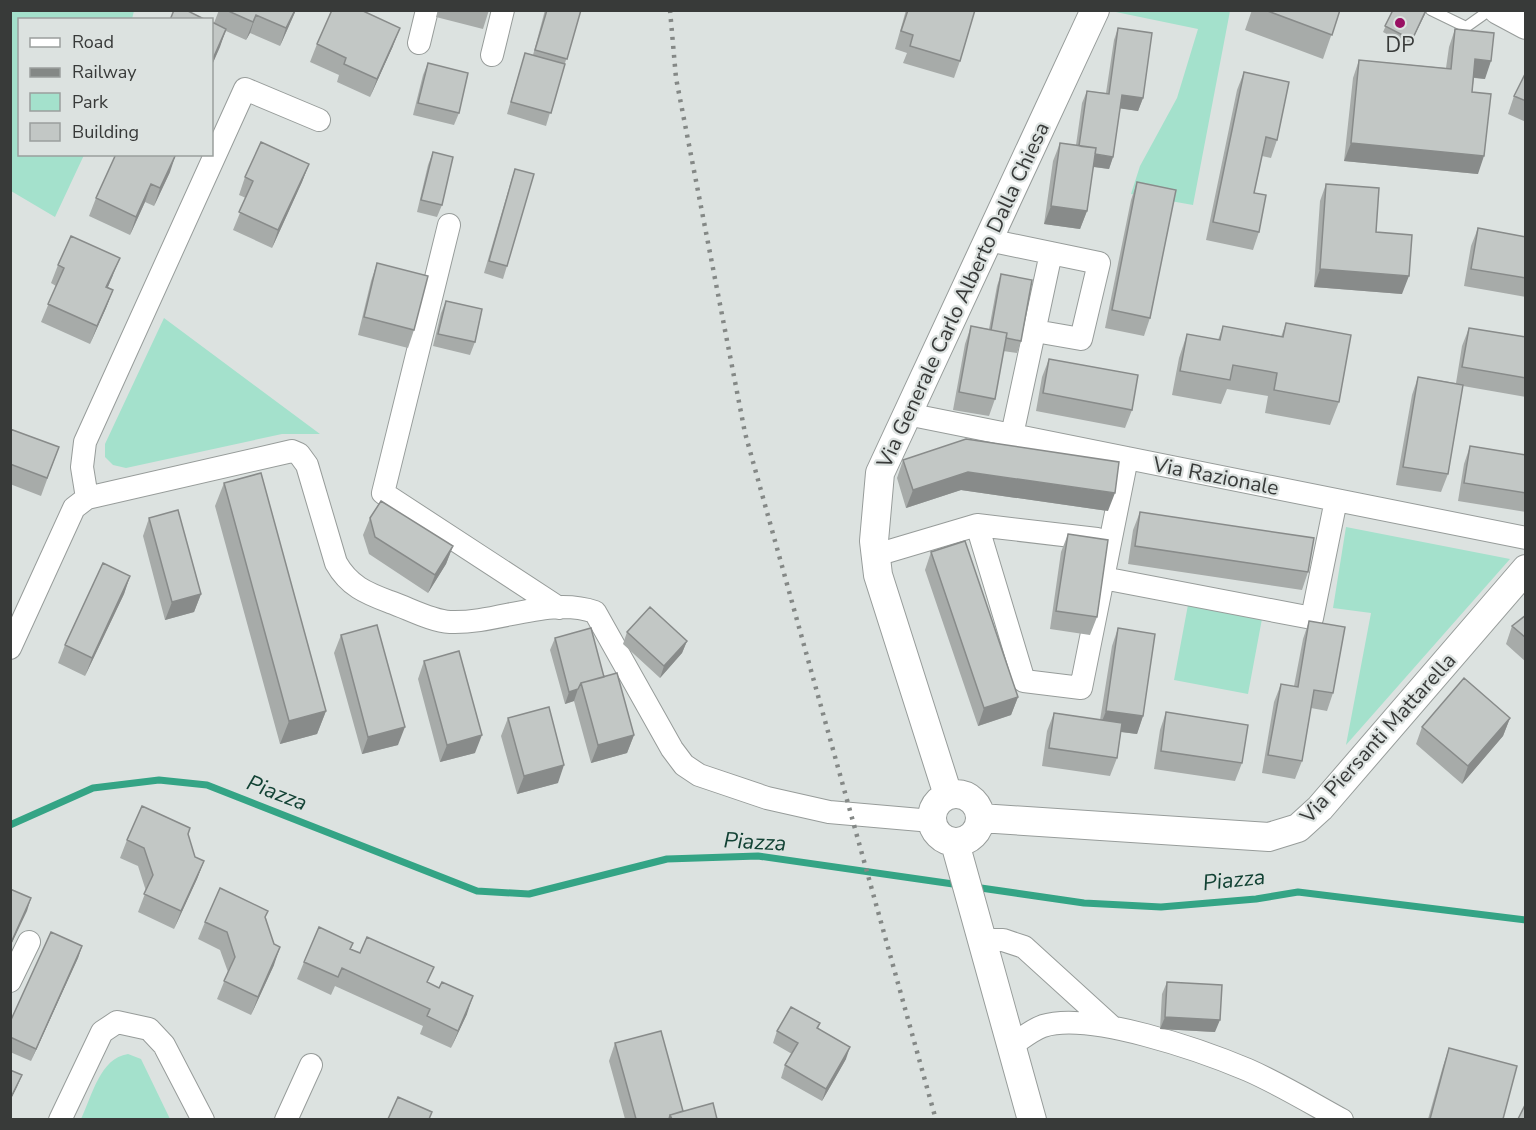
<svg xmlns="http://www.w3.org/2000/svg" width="1536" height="1130" font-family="'Nunito Sans',sans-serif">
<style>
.green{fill:#a4e1cc}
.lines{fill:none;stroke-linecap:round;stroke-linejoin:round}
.stream{stroke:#34a485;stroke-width:7}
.service-casing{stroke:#979c9a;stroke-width:12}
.minor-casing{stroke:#979c9a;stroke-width:24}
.tertiary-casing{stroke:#979c9a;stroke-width:30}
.service{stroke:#fff;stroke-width:10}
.minor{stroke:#fff;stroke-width:22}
.tertiary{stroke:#fff;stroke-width:28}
.rail{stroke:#848886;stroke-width:4.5;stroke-dasharray:3 6;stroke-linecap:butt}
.wall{fill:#a7aba9}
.shaded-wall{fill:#888b8a}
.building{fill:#c2c7c5;stroke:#888b8a;stroke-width:1.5}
.poi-dot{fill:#991063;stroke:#dce2e0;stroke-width:2}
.labels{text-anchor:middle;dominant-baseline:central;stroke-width:4.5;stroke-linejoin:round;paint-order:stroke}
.poi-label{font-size:21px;fill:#383a39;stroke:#dce2e0}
.street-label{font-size:21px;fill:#383a39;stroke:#dce2e0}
.water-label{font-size:22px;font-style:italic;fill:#124234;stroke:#dce2e0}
</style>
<rect width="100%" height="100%" fill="#dce2e0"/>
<path class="green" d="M11,10L134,11L132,19L20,20V154L84,155L55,217L11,191Z
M1111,11H1230L1193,205L1131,194L1140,166L1177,98L1198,29Z
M164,318L320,434H282L126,468L113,465L105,457V444Z
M1346,527L1510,559L1346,745L1371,613L1333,608Z
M1190,594L1264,608L1248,694L1174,680Z
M128,1054L141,1059L170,1119H81C92,1096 100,1058 128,1054Z"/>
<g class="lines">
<path class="stream" d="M10,825L93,788L159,780L207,785L477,891L529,894L667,859L758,856L960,885
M974,887L1084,903L1161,907L1256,899L1298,892L1526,920"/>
<defs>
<path id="service" d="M1431,10L1466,27L1490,10"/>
<path id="minor" d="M419,43L427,10
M492,55L503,10
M449,225L383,493L559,608
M988,240L1099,263L1081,339L1035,331
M907,414L1526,538
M1012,435L1051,253
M87,498L82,467L85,442L245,89L319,120
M977,525L1024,681L1081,688L1127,458
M876,555L977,525L1097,539
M1103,578L1312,618L1336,500
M10,648L74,508L87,498L292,451L299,454L307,465L336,563C349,586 366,593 390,602C408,608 431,621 450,622C498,624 548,596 595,612L672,749L684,765L699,775L767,798L829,812L932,821
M982,940H1003L1024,947L1112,1027
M10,981L29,942
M1012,1045C1021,1039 1032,1030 1043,1026C1090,1011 1203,1051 1248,1070C1280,1084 1311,1103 1342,1120
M60,1120L102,1032L117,1022L149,1029L164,1045L203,1120
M286,1120L311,1065"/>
<path id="tertiary" d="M1498,10L1526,25
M932 818a24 24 0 1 1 48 0a24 24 0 1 1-48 0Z
M948,795L878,575L874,541L880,473L1095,10
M980,818L1269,837L1298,828L1320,808L1526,569
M955,843L1032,1120"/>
</defs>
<use href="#service" class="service-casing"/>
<use href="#minor" class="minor-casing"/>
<use href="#tertiary" class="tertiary-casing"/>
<use href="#service" class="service"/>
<use href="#minor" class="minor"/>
<use href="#tertiary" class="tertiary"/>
<path class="rail" d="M670,10L676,78L745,433L936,1120"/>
</g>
<path class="wall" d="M219,10H296L280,46L250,33L246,40L226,31L212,65V22L214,23Z
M438,10H489L483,29L436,17Z
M545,10H581L546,126L507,114L525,53L533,55Z
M906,10H975L960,61L954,78L903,63L907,53L895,49Z
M1252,10H1340L1323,59L1245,30Z
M1393,10H1427L1409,46L1383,32Z
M1118,28L1143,98L1138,111L1120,108L1113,157L1109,169L1093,167L1087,211L1080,229L1044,224L1053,161L1060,143L1076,145L1082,103L1087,91L1106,93L1114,40Z
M1455,29L1485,79L1474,78L1472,92L1478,174L1344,161L1353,78L1359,60L1446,68L1449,47Z
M317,44L393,46L370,97L337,82L339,75L310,62Z
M428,63L459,113L454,125L413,115L423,75Z
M1244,72L1277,140L1271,158L1262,156L1254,193L1259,232L1253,250L1206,240L1237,90Z
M1526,72V122L1508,114L1514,96Z
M433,152L442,205L437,217L417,212L428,165Z
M309,164L302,182L272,248L233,230L246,198L239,195L245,177Z
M515,169L507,266L503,279L484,273L511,181Z
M170,172L154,206L145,202L130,235L89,216L96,198Z
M1137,182L1150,318L1144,336L1105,328L1131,200Z
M1326,184L1402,294L1314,287L1320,201Z
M1478,228L1526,237V297L1464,286L1471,246Z
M377,263L414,330L408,348L358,335L371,281Z
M58,265L113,275L108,287L113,290L106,308L90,344L41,322L56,286L51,283Z
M1001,274L1021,341L1017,353L1003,351L995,399L989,416L953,410L965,344L971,326L989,329L997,286Z
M446,301L475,342L470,355L433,346L441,313Z
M1286,323L1339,402L1330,425L1265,413L1268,396L1227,389L1221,404L1172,395L1179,358L1187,334L1218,340L1223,326L1281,337Z
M1469,328L1526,337V397L1463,386L1448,474L1441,492L1396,485L1412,395L1418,377L1456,383L1462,346Z
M1049,359L1132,410L1125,428L1036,411L1042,377Z
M10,429L59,447L41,496L10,484Z
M1470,446L1526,455V512L1458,501L1464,464Z
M903,460L1108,511L961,490L906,508L897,478Z
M224,483L326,711L317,734L280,744L215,506Z
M1140,512L1308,572L1302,590L1128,564L1133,530Z
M149,518L201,594L194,612L165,620L143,536Z
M370,518L453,546L446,564L428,593L369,554L363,535Z
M1068,534L1097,617L1090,635L1050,629L1061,552Z
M931,552L1018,697L1011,715L978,726L925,570Z
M130,576L124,594L85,676L58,663L65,645Z
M1526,615V662L1506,644L1512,626Z
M1309,621L1333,693L1327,711L1311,708L1302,761L1295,779L1262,773L1274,702L1281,684L1294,686L1303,639Z
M1118,628L1143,716L1137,734L1121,732L1117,758L1110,776L1042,766L1047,731L1054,713L1100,720L1112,646Z
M627,632L687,641L682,653L660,678L623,644Z
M341,635L398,745L362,754L334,653Z
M555,638L604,677L634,735L627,753L591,763L574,701L565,704L550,650Z
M424,661L475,753L440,762L418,679Z
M1166,712L1242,763L1235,781L1154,769L1160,730Z
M508,718L558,783L517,794L501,736Z
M1510,718L1503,736L1462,784L1416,744L1422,727Z
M188,835L195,857L204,861L197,879L174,929L138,912L146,891L138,866L120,858L127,840Z
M266,918L274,965L251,1015L217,999L228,972L220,950L198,939L205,922Z
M353,943L351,949L428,982L467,1014L451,1048L420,1034L423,1026L335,986L331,995L297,979L304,962Z
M82,946L78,958L31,1061L10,1052V1022Z
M1167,982L1215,1032L1160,1029L1162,994Z
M820,1023L818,1029L846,1059L822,1101L781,1078L785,1065L792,1054L773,1043L777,1031Z
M615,1043L683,1111L717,1119H625L609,1061Z
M1449,1048L1503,1119H1428L1443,1066Z"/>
<path class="shaded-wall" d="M295,10H296L280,46L286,28Z
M1426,10H1427L1409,46L1412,40Z
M256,15L250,33L246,40L253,22Z
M400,28L393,46L370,97L377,79Z
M226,29L220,47L212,65V61Z
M1475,59L1491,61L1485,79L1469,77Z
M1122,95L1143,98L1138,111L1117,108Z
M1351,143L1484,156L1478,174L1344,161Z
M1078,152L1113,157L1109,169L1074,164Z
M176,154L170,172L154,206L160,188Z
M309,164L302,182L272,248L278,230Z
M151,184L145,202L130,235L136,217Z
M1051,206L1087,211L1080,229L1044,224Z
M120,258L113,275L100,305L106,287Z
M1320,269L1409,276L1402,294L1314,287Z
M113,290L106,308L90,344L97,326Z
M968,472L1115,493L1108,511L961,490L906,508L913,490Z
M453,546L446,564L428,593L435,575Z
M130,576L124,594L85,676L92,658Z
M201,594L194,612L165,620L172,602Z
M687,641L682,653L660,678L664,666Z
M578,689L574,701L565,704L569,692Z
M1018,697L1011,715L978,726L984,708Z
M326,711L317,734L280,744L289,721Z
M1106,711L1143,716L1137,734L1099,729Z
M1510,718L1503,736L1462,784L1468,766Z
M405,727L398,745L362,754L368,737Z
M482,735L475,753L440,762L447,745Z
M634,735L627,753L591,763L598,745Z
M564,765L558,783L517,794L524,776Z
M204,861L197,879L174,929L181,911Z
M31,898L27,911L10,947V945Z
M82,946L78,958L31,1061L36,1049Z
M280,947L274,965L251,1015L258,997Z
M473,996L467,1014L451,1048L458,1031Z
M1165,1017L1220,1020L1215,1032L1160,1029Z
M850,1047L846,1059L822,1101L826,1089Z
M22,1075L17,1087L10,1101V1099Z"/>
<path class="building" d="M174,10H186L206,20H170Z
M226,10H295L286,28L256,15L253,22Z
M332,10H361L400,28L377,79L344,64L346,58L317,44Z
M547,10H581L567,59L535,50Z
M908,10H975L960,61L910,46L913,35L901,31Z
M1265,10H1340L1332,35Z
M1393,10H1426L1412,40L1385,26Z
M212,22L226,29L212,61Z
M1118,28L1152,33L1143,98L1122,95L1113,157L1095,154L1096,148L1079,146L1087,91L1109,94Z
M1455,29L1494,33L1491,61L1475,59L1472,92L1491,94L1484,156L1351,143L1359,60L1451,69Z
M525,53L565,64L551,113L511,102Z
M428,63L468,73L459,113L418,103Z
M1244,72L1289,82L1277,140L1266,137L1254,193L1266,195L1259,232L1213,222Z
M1526,72V101L1514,96Z
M261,142L309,164L278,230L239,212L253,181L245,177Z
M1060,143L1096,148L1087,211L1051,206Z
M433,152L453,157L442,205L421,200Z
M116,154H176L160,188L151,184L136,217L96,198Z
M515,169L534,174L507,266L489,261Z
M1137,182L1176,190L1150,318L1112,310Z
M1326,184L1379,188L1376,232L1412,235L1409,276L1320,269Z
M1478,228L1526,237V278L1471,269Z
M71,236L120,258L106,287L113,290L97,326L48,304L64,268L58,265Z
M377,263L428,276L414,330L364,317Z
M1001,274L1032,280L1021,341L1006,338L1007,333L991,330Z
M446,301L482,309L475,342L438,334Z
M1286,323L1351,335L1339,402L1274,390L1277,373L1233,365L1230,380L1180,371L1187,334L1220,340L1223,326L1283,337Z
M971,326L1007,333L995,399L959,392Z
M1469,328L1526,337V378L1462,367Z
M1049,359L1138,375L1132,410L1043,393Z
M1418,377L1463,385L1448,474L1403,467Z
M10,429L59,447L47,478L10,464Z
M966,439L1119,462L1115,493L968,472L913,490L903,460Z
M1470,446L1526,455V493L1464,483Z
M261,473L326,711L289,721L224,483Z
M381,501L453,546L435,575L375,537L370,518Z
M178,510L201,594L172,602L149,518Z
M1140,512L1314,538L1308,572L1135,546Z
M1068,534L1108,540L1097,617L1056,611Z
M965,541L1018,697L984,708L931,552Z
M103,563L130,576L92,658L65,645Z
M650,607L687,641L664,666L627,632Z
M1526,615V638L1512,626Z
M1309,621L1345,627L1333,693L1314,690L1302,761L1268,755L1281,684L1298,687Z
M377,625L405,727L368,737L341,635Z
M591,628L604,677L581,683L578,689L569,692L555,638Z
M1118,628L1155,634L1143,716L1106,711Z
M459,651L482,735L447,745L424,661Z
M617,673L634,735L598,745L581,683Z
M1464,678L1510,718L1468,766L1422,727Z
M549,707L564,765L524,776L508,718Z
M1166,712L1248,725L1242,763L1161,751Z
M1054,713L1122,723L1117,758L1049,748Z
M142,806L190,828L188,834L195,857L204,861L181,911L144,894L153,875L144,848L127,840Z
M220,888L268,911L265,917L274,944L280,947L258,997L224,981L235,957L227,932L205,922Z
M10,889L31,898L10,945Z
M319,927L353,943L350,949L360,953L367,937L434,967L427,982L439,988L442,982L473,996L458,1031L427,1016L430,1009L342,968L338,977L304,962Z
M51,932L82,946L36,1049L10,1037V1022Z
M1167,982L1222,985L1220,1020L1165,1017Z
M791,1007L820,1023L817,1028L850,1047L826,1089L785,1065L798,1043L777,1031Z
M661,1031L683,1111L670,1115L669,1119H636L615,1043Z
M1449,1048L1517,1066L1503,1119H1430Z
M10,1070L22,1075L10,1099Z
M398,1097L432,1112L429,1119H388Z
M713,1103L717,1119H672L670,1115Z
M1526,1103V1119H1518Z"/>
<circle class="poi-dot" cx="1400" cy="23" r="6"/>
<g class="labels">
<g class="poi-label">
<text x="1400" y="45">DP</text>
</g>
<g class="street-label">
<text transform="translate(963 295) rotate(-65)">Via Generale Carlo Alberto Dalla Chiesa</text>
<text transform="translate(1216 476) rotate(11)">Via Razionale</text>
<text transform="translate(1378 738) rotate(-48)">Via Piersanti Mattarella</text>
</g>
<g class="water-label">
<text transform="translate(277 793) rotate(21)">Piazza</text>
<text transform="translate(755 842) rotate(3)">Piazza</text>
<text transform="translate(1234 880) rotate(-6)">Piazza</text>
</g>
</g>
<rect width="1536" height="1130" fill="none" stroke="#383a39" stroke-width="24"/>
<rect x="18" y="18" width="195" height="138" fill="#dce2e0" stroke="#9a9f9d" stroke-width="1.5"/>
<rect x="30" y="38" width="30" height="9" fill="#ffffff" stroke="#9a9f9d" stroke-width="1.5"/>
<text x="72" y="48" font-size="18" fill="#383a39">Road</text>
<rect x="30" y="68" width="30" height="9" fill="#848886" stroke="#9a9f9d" stroke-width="1.5"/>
<text x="72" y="78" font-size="18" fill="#383a39">Railway</text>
<rect x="30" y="93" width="30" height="18" fill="#a4e1cc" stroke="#9a9f9d" stroke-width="1.5"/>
<text x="72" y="108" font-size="18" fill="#383a39">Park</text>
<rect x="30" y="123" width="30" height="18" fill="#c2c7c5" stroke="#9a9f9d" stroke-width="1.5"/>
<text x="72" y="138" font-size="18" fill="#383a39">Building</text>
</svg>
